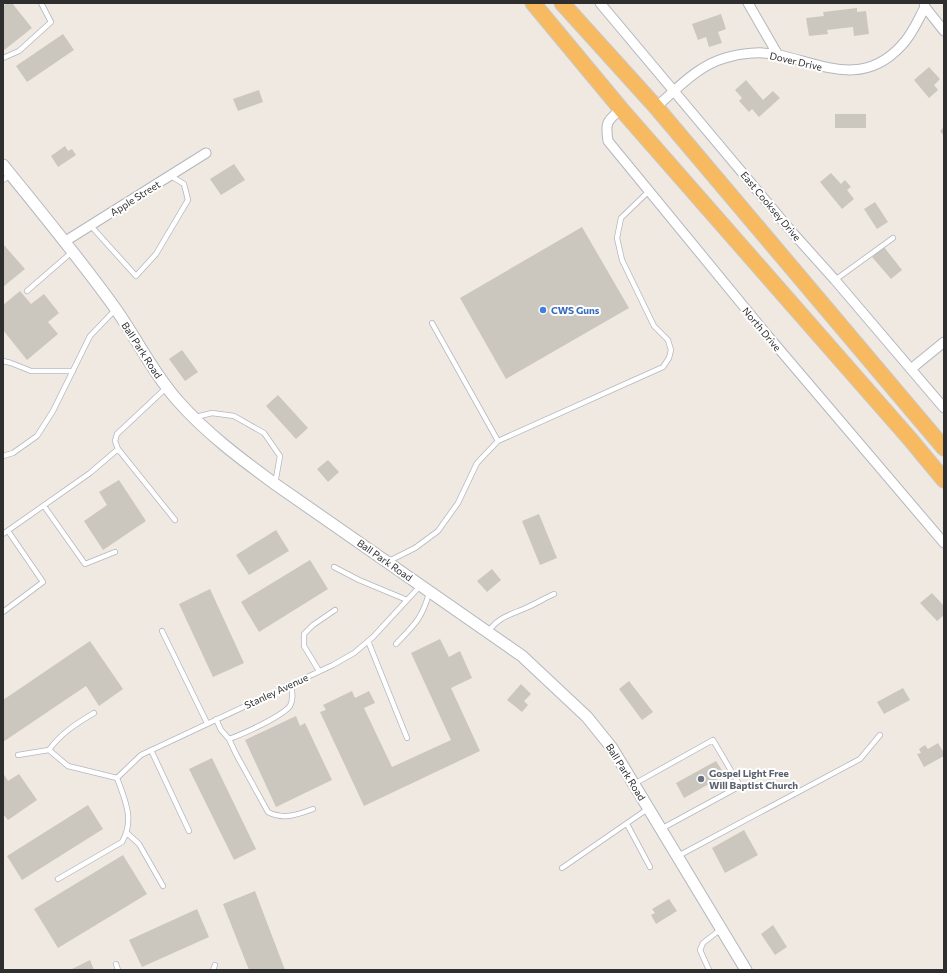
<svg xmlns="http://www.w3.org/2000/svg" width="947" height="973" font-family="Commissioner,sans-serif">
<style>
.building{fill:#cbc7bf}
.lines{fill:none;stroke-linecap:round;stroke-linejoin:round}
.service-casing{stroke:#b4b7c1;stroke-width:6}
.minor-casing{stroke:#b4b7c1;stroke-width:11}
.tertiary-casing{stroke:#b4b7c1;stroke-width:13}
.trunk-casing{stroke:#c9c9c9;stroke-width:17}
.service{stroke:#fff;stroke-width:4.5}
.minor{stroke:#fff;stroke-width:9}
.tertiary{stroke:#fff;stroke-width:11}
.trunk{stroke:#f8ba60;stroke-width:15}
.shop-dot{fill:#3f7fe0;stroke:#fff;stroke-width:1.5}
.worship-dot{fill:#6b7280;stroke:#fff;stroke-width:1.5}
.labels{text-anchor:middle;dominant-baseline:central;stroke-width:4;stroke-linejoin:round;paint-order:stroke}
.street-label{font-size:10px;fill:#2e2e2e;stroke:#fff}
.shop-label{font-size:10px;font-weight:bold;fill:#366cbe;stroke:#fff;text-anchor:start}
.worship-label{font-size:10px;font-weight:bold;fill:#5b616d;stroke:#fff;text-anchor:start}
</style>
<rect width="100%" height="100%" fill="#efe9e1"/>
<path class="building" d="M7,3H12L32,28L3,51V6Z
M857,8V12L866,11L869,34L854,36L853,27L827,30L828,34L809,36L806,18L824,16L823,12Z
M721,14L726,29L718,32L722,43L709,47L706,37L698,40L692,24Z
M63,34L74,50L27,82L16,66Z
M929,67L940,79L934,85L938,90L929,98L914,80Z
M746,80L763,100L773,91L780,98L759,117L752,109L749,112L739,101L742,98L735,90Z
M259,90L263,102L238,111L233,99Z
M835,114H866V128H835Z
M944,127V136L940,131Z
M65,146L68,151L72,149L76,155L58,167L51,156Z
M234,164L245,180L221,195L210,179Z
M831,173L841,184L845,180L851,187L847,190L854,199L842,209L820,182Z
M875,202L888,222L877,229L864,209Z
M582,227L629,308L506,379L460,298Z
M3,244L25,269L3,287Z
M884,247L902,270L891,279L872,257Z
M20,291L31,304L44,294L59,313L48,322L58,334L27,360L3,330V305Z
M182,350L198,372L185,381L169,359Z
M278,395L308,428L296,439L266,406Z
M328,460L339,472L328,482L317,469Z
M119,480L146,521L103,550L84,521L107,505L99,492Z
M539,514L557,558L540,565L522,521Z
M276,530L289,551L249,575L236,555Z
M310,560L328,589L259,632L241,602Z
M492,569L501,580L487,592L477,581Z
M210,589L244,663L213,677L179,604Z
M932,593L944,606V615L937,621L920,603Z
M440,639L449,657L460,651L472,678L451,688L480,751L364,806L320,712L326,710L323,705L352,691L355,698L369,691L375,703L364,708L392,767L451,740L411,653Z
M90,641L123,689L99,706L86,686L3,742V700Z
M629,681L653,712L642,720L619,689Z
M521,684L531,694L524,701L528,705L522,712L507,700Z
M903,688L910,700L884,714L877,702Z
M296,716L300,726L305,723L332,780L276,807L245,740Z
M938,743L944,753V756L924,767L917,754L921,753L919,749L925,745L928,749Z
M212,758L256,849L234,860L189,769Z
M716,761L725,775L684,798L676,783Z
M3,773L8,781L19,774L37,800L8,820L3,814Z
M88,805L103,829L22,880L7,856Z
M744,830L758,855L725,873L712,848Z
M123,855L147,894L58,948L34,909Z
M255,891L285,970H249L223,904Z
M669,899L677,911L656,924L651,915L655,913L652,909Z
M197,909L209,937L142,967L129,940Z
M773,925L787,947L775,955L761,934Z
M90,960L94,970H70Z"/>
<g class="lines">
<defs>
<path id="service" d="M3,58L19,51L51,22L41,3
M3,180L11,175
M91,226L136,276L156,254L188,200L184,184L171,176
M835,280L893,238
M27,291L72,252
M432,323L498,441
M3,361L11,363L31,371H73
M196,417L212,413L234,416L264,433L280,456L275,484
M118,449L175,520
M3,456L13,453L37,436L53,411L90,336L116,309
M44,506L85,564L115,552
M3,534L90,473L118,449L115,441L117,434L166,388
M387,562L415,548L438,531L458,503L477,463L498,441L663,367L669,358L671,350L668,340L654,326L622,260L617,238L621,218L649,191
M334,567L359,580L407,600
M3,612L43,582L8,531
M162,631L207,723
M488,632C499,616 511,615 528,607C537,603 545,598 554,594
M368,641L407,738
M396,644C414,625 422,619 429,593
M319,671L304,646V634L313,625L335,610
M94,713C77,723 60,734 49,750L68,766L117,778
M216,719L221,730L229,739C243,734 281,717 290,706C294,699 292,691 291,684
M229,739L236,754L268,812C283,820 297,815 313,809
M151,750L189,831
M18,755L49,750
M117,778L141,755L333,665L354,653L373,637L421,585
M634,784L713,740L740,786L661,829
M627,824L650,867
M127,833L139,844L163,886
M678,856L860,759L880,735
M562,868L649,808
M58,879L122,842C135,820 125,800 117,778
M116,964L118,970
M213,970L215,965
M709,970L700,950L703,943L721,929"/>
<path id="minor" d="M600,3L792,232L835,280L944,408
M748,3L778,55
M924,3L925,7L944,31
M656,107C677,89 697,66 725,58C741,53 762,51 779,55C824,65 863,87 901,46C912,35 918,20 925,7
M621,109C607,121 605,122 608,141L768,336L944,543
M64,242L206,153
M911,369L944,342"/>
<path id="tertiary" d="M3,165C41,212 80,259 115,308C137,339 153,373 178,401C206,433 241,459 275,484L522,656L587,717L612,748L746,970"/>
<path id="trunk" d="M533,3L621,109L910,439L944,480
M562,3L656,107L944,448"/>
</defs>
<use href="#service" class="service-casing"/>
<use href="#minor" class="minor-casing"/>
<use href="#tertiary" class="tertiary-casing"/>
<use href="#trunk" class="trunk-casing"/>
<use href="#service" class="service"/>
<use href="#minor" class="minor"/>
<use href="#tertiary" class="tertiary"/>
<use href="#trunk" class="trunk"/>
</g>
<circle class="shop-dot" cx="543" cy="310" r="4"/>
<circle class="worship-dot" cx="701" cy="779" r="4"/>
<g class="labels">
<g class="street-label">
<text transform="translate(796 61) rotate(13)">Dover Drive</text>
<text transform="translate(135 198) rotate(-32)">Apple Street</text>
<text transform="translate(771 206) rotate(50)">East Cooksey Drive</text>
<text transform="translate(762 329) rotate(50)">North Drive</text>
<text transform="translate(142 350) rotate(57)">Ball Park Road</text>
<text transform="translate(385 560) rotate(35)">Ball Park Road</text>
<text transform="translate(276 691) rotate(-25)">Stanley Avenue</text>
<text transform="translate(626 772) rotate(58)">Ball Park Road</text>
</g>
<g class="shop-label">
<text x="551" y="310">CWS Guns</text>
</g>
<g class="worship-label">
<text x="709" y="773">Gospel Light Free<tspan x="709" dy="12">Will Baptist Church</tspan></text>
</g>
</g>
<rect width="947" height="973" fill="none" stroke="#2e2e2e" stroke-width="8"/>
</svg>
